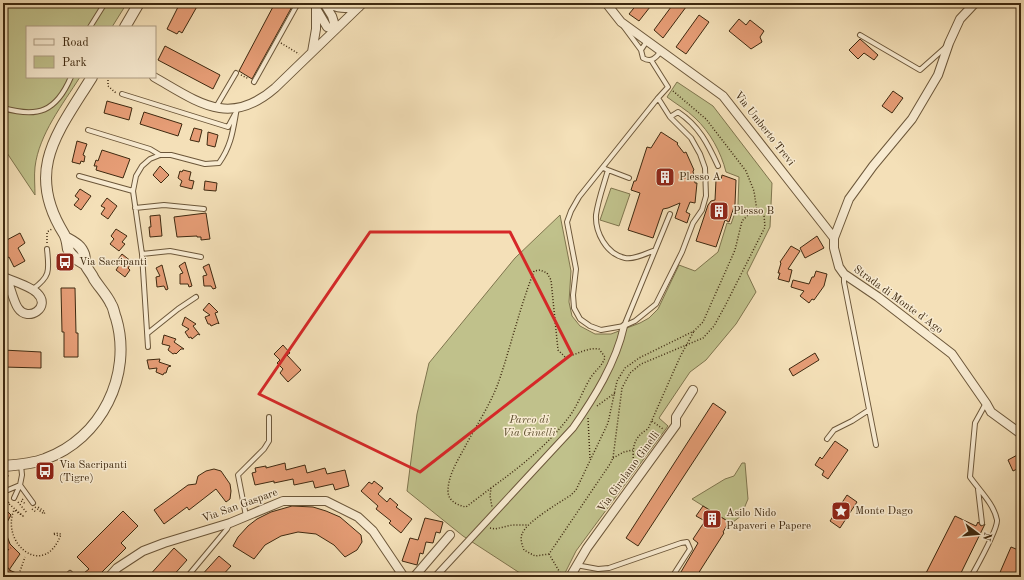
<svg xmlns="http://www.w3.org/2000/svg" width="1024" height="580" font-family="'Old Standard TT',serif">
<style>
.green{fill:#c0c18b;stroke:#7f754e}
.building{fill:#e69d76;stroke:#3e2910}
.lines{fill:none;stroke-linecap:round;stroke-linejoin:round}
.service-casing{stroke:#6c573a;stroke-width:6}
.pedestrian-casing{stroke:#6c573a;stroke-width:8}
.minor-casing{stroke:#6c573a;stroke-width:10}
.tertiary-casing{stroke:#6c573a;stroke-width:12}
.path{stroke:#3e2910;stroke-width:1.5;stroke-dasharray:1 2;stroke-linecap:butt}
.service{stroke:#f8ebd1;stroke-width:4}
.pedestrian{stroke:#f8ebd1;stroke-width:6}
.minor{stroke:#f8ebd1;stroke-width:8}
.tertiary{stroke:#f8ebd1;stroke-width:10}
.path-bridge{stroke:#3e2910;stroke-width:1.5;stroke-dasharray:1 2;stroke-linecap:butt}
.marked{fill:none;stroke:#d62828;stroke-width:3;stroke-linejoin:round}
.labels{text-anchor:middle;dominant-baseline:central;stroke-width:3;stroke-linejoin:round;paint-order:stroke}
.street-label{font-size:11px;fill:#3e2910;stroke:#f8ebd1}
.poi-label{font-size:11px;fill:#3e2910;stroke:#f8ebd1;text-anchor:start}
.park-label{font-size:11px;font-style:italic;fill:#5e4f2f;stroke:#f8ebd1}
</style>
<rect width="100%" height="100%" fill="#f4e0b8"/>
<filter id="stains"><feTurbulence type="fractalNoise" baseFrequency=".005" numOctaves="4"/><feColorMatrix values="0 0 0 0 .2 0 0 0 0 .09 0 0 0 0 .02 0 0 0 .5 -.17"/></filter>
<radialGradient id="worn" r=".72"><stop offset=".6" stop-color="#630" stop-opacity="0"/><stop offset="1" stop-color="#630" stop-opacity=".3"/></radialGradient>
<path class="green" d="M3,3H127L112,27H27V77H80C63,104 39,134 35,167C34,176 35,186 35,195L3,147Z
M677,82L713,106L772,183L770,227L747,273L756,292L736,324L706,360L690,372L659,418L668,426L576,551L563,577H526L463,536L407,491L417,414L429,363L515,258L560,215L571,271L569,302L572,316L580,326L595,334H611L640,323L649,318L658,309L679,265L695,271L718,252L727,223L731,224L738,204L739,177L726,172C721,152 710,132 695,118C687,110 676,104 667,97Z
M611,188L630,194L619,226L600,220Z
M742,463H745L748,499L741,516L733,522H729L692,499L725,479L734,476Z"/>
<path class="building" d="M180,3H199L182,33L179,31L177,34L167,29Z
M275,3H294L252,79L239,71Z
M638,3H644L650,7L639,21L629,14Z
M674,3H689L663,38L654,30Z
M699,15L709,22L686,54L676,47Z
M739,19L746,25L750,20L764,31L760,37L762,42L751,49L729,31Z
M860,39L878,55L874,60L864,53L858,59L849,50Z
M165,46L220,75L213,89L158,60Z
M893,91L903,98L892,113L882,106Z
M107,101L132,108L129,120L104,113Z
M144,112L182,124L178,136L140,124Z
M194,128L202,130L199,142L190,140Z
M208,132L218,135L215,147L207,145Z
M661,132L678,143L677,144L684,153L686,152L694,170L693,171L695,183H697L695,203L690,202L686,212L690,214L687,223L675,218L680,203L668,208L663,209L653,238L628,230L640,193L631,190L634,181H636L647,147L651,148Z
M77,141L87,144L83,155L85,156L84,162L81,161L80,164L72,162Z
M102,150L130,159L123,178L96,170L97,166H94L96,160L98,161Z
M160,166L169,175L161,183L153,175Z
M183,170L191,172L189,180L194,181L192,189L180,186L182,181L178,178L180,171L182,172Z
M722,175L736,180L735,204L729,222L725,220L716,247L696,241L708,205L711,201L715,200L716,180H721Z
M205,181L217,183L216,191L204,190Z
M80,189L91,196L81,210L74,205L79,199L75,196Z
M107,198L117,206L108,219L101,214L105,208L101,206Z
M206,213L210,239L201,240V237H197V236L177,237L174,217Z
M160,215L162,236L150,237L149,227H151L150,216Z
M116,229L127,236L122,242L125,244L119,251L110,244L114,239L111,236Z
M20,233L25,243L18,248L25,261L14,267L9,257L3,260V242Z
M817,236L824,248L805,258L800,248Z
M791,246L800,251L788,269L792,270L789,282L778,279L780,273H778L781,263L780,262Z
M122,254L132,262L128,268L130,270L125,277L116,270L120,264L116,262Z
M185,262L192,286L189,287L188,284H180V274L183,273L179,266Z
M209,264L216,288L213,289L211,286H204L203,276L207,275L203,267Z
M162,265L168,289L166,290L164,286L157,287L156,277L160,276L156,268Z
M816,271L827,274L824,286L814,300L812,299L809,303L800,296L804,291L791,287L793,280L809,284L812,277H814Z
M61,288H75L76,333H78V357H64V332H62Z
M209,303L218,312L215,313L219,324L218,323L211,326L210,324H208L205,317L210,315L203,310Z
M185,317L196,324L193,326L200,335L198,334L192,339L191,337L189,338L185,332L189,329L182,325Z
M164,335L176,339L174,342L184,349H181L176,354L175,353L173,354L168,350L170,346L162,344Z
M283,345L290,353L287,355L301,370L288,382L280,373L283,369L277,363L280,360L274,354Z
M3,350L41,352V368L3,367Z
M815,353L819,360L793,376L789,369Z
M160,359L159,362L171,366L168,367L166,373H164L163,375L156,372L157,368L149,369L147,360Z
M713,403L726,412L638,546L626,538Z
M835,441L848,450L828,479L822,475L824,471L815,465L820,457L822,459Z
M1021,453V467L1013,471L1008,460Z
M285,463L286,470L305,465L307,473L325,468L327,474L345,470L349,486L335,490L333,484L315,488L313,481L294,485L293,479L274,483V481L255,485L252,473L256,472L255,468L266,466V468Z
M214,469L221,471L230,484L231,491L230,499L226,502L216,489L189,510L187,507L164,524L154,510L188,485L196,484L198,476L206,471Z
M374,481L383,488L378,494L387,502L390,498L398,505L396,507L412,519L401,533L389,523L391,521L376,509L378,506L361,491L369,482L372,484Z
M847,495L857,502L840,528L830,521Z
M292,506L313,507L326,511L340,517L361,535L362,542L357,550L345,557L334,545L316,534L298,532L281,536L265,545L254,559L233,546L238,537L248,526L257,519L271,512Z
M703,506L729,522L723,532L724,533L696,577H678L698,543L693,539L705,521L696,516Z
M3,507L11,515L4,528L10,544L20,554L9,570L26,577H3Z
M123,511L138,526L121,543L126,548L97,577H79L89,569L77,557Z
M955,516L976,526L978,522L981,526L985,524L959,577H924Z
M425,518L443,522L440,533L436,532L433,543L426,542L423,554L420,553L417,565L402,561L410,538L418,540Z
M1011,547L1021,551V577H998Z
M174,548L187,560L172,577H148Z
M219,556L231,566L221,577H200Z"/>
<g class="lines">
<defs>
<path id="service" d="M90,27L105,3
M624,27L641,50
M860,35L920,70L947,46
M647,41L641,50L643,58C651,63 656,58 661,51
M651,60L668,87L658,98L579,197L571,211L567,222L576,269L573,295L574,308L580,319L590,326L601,330L624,326L635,321L656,304L682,252L693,223L702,210L706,196L705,168L700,154L691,138L670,117L658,98
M254,82L298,3
M122,94L228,127L235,114
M216,107L236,73
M3,108C38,118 56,112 71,77
M670,117L678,112C699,126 708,144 718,166
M88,130L150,149L160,155
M603,168L608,170C604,184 598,200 596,215C595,232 606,254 625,258C634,260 647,253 655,250
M608,170L629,178
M79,176L133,191
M135,208L164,205L204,209
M142,254L170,251L201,257
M844,275V282L876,445
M33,289C51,276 49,270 47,249
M624,326L670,214
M148,333L178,309L196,297
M148,347L142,254L133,191L136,176L142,166L150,159L160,155H171L205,164L219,163C232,145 233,129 237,108
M827,439L834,430L852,421L869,410
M978,489L982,523
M3,490H8L20,485L22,475L21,465
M14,498L20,485L33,503
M246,516L238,475L264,449L269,441V417
M576,565L598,569L609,568L681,543L687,542L690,549L672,577
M66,577L70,573
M187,577L227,529L230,523
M971,577C977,566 998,529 997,520C994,504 979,490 970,477L975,423L986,403"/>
<path id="pedestrian" d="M435,577L573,428C594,398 616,363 624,326"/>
<path id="minor" d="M324,3L332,16L336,29
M329,3C338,10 348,8 359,7
M606,3L621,22L723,96L834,238
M975,3L960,19L949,43L938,75L912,119L873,166L849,199L834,238V248L839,267L844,274L878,297L952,354L986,403L991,412L1021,434
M317,10L327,27L336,29
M312,52L316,29V3
M154,77C198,102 229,128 275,88L363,3
M3,277C13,281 30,286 37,293C52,307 28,323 18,308C14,303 10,286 7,279
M109,577L117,568L143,551L164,543L230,523L283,501H326L358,517L373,531L404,577
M414,577L450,535
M570,577L587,548L676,425V417L693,390"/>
<path id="tertiary" d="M125,27L139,3
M86,265C79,261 71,257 68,249C67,244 67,239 64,234C24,170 58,132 92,77
M3,466C17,465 32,464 45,459C101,439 133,375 116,318C114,314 114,308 111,304C107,295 99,287 94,279C92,274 88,270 86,266C85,262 85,257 84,254C81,245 74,242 67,238"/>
</defs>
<use href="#service" class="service-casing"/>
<use href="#pedestrian" class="pedestrian-casing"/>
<use href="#minor" class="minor-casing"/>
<use href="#tertiary" class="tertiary-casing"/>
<path class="path" d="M281,43L299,54
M241,75L249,79
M108,77V86L116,93
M673,91L706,119L746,171L754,191L757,211
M757,211L764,215L765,227L725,306L714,326L703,338L641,364L630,373L622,388L613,458L610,464L549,554L535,556L524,550C522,545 520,539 522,534C526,522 559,503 571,495L576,490L608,423L617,381L625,368L639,358L694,331L703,322L735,250L742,221L750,213Z
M47,243V232L52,229
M597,406L615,393
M588,418L590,459
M652,421L663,429
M613,458L624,452L633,450
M634,470C633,452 630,439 648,429L680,357L694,331
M3,478H7L9,474
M491,488L466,507C457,505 448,501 448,491C448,474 460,457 467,443C478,423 491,403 499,381C511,345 520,307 534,271L540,270L547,273L551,280L558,350L565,357C577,355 587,347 599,349L605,357C603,365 596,370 591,377C583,390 578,405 569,417C547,446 520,467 491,488L490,496L492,507
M23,499L21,501L26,504
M9,502L8,503L23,516L14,510C0,544 45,580 61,534L55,533L53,534L59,536
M18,502L27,513
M35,507L44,514L45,512L38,507
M32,509L36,512
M3,517L8,519
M490,528L495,529L512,525H527
M3,553L11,548
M549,554L562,576
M8,568L12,572
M18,577L25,557"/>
<use href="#service" class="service"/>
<use href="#pedestrian" class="pedestrian"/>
<use href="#minor" class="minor"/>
<use href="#tertiary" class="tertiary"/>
<path class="path-bridge" d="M12,572L27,577"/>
</g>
<path class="marked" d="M370,232H510L572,354L420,472L259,394Z"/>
<defs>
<symbol id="building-square" viewBox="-11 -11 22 22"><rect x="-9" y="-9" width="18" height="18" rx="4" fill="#8f2418" stroke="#f8ebd1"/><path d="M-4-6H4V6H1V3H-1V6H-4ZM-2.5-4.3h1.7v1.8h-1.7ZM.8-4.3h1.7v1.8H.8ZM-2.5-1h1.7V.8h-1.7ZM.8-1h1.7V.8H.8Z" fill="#fff"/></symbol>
<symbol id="bus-square" viewBox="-11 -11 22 22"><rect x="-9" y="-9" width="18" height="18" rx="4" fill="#8f2418" stroke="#f8ebd1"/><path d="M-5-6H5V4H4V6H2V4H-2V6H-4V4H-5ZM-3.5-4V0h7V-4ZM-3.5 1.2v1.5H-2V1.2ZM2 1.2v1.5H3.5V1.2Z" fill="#fff"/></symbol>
<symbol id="sight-square" viewBox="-11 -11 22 22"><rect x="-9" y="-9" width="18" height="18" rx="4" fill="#8f2418" stroke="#f8ebd1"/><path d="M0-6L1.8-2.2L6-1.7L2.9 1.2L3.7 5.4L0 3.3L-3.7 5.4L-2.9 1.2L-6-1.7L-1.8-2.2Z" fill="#fff"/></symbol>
</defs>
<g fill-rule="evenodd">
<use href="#building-square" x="654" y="166" width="22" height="22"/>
<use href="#building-square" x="708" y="200" width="22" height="22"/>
<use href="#bus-square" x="54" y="251" width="22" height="22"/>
<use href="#bus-square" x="34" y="460" width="22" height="22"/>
<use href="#sight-square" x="830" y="500" width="22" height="22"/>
<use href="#building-square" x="701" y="508" width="22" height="22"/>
</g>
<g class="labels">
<g class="street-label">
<text transform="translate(764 129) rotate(52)">Via Umberto Trevi</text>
<text transform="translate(898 300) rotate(36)">Strada di Monte d'Ago</text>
<text transform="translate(629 472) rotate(-54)">Via Girolamo Ginelli</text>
<text transform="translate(240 506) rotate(-20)">Via San Gaspare</text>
</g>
<g class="poi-label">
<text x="679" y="177">Plesso A</text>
<text x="733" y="211">Plesso B</text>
<text x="79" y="262">Via Sacripanti</text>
<text x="59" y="465">Via Sacripanti<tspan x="59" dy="13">(Tigre)</tspan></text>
<text x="855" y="511">Monte Dago</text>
<text x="726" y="513">Asilo Nido<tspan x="726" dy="13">Papaveri e Papere</tspan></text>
</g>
<g class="park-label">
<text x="529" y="420">Parco di<tspan x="529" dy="13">Via Ginelli</tspan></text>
</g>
</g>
<rect width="1024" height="580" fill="none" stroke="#f4e0b8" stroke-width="16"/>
<rect x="4" y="4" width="1016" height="572" fill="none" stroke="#3e2910" stroke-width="2"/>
<rect x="8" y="8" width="1008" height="564" fill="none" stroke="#3e2910"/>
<rect x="26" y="26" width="130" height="52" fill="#f8ebd1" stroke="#ae9d84"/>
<rect x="34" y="39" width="20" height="6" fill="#f8ebd1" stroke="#ae9d84"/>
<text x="62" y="46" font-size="12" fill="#3e2910">Road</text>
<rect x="34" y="56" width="20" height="12" fill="#c0c18b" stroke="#ae9d84"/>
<text x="62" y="66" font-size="12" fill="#3e2910">Park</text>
<g transform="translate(978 534) rotate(106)" stroke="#f8ebd1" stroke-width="3" paint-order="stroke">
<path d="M0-3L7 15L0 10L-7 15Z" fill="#3e2910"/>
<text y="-6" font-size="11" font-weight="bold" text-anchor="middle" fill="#3e2910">N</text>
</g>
<rect width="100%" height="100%" filter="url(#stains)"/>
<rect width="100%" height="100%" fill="url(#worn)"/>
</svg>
